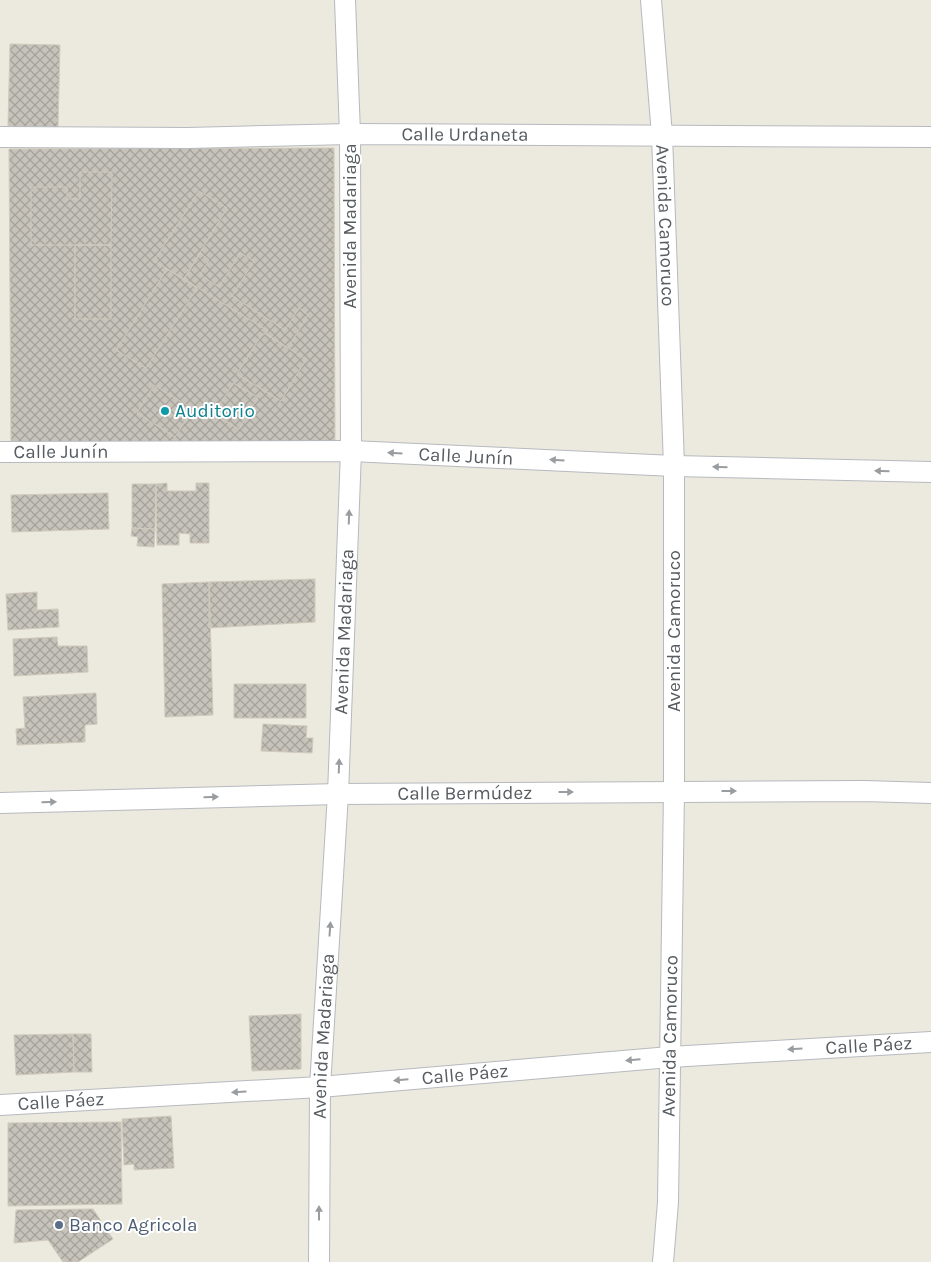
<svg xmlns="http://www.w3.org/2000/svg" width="931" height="1262" font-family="Karla,sans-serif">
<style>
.building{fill:url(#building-cross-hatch);stroke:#d1cabc}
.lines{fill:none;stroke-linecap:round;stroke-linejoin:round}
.minor-casing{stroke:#b6babf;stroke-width:22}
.minor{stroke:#fff;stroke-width:20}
.oneway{fill:#9a9da0}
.culture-dot{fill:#0f9aa8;stroke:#fff;stroke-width:2}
.service-dot{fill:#5c6f8a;stroke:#fff;stroke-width:2}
.labels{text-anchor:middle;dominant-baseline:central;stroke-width:4;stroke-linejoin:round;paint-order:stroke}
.street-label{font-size:19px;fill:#575c61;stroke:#fff}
.culture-label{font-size:19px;fill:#0d838f;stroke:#fff;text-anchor:start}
.service-label{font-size:19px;fill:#4e5e75;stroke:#fff;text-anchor:start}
</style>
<defs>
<pattern id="building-cross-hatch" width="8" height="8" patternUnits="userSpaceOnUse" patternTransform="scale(1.25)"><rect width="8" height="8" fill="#c7c3bb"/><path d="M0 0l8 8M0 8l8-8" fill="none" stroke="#a4a29b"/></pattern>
</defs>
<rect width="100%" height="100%" fill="#ece9de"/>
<path class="building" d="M10,44L60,45L58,127L8,126Z
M334,148L335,444L11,443L9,149Z
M80,172H112L111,245H31V187H67V199H80Z
M199,191L227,208L184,279L154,261Z
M75,245H111V319H75Z
M200,253L209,260L200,275L219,287L240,253L254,261L232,296L285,330L299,308L308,315L288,348L266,334L268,331L184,279Z
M167,269L197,288L146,368L116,350Z
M262,334H266L306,359L281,401L237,374Z
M233,383L258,397L239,429L214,415Z
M154,385L193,409L175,437L137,413Z
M167,483V491H196V483H209V543H190V534L179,533V545H157L156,484Z
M132,484H156L155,529L132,528Z
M108,493L109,529L12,532L11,495Z
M132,528L155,529L154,547L137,546L138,537L131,536Z
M315,579V622L209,628V582Z
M209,582L213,715L165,717L162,584Z
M37,592V610L58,609L59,627L8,630L6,594Z
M57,637L58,646H87L88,672L14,676L13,639Z
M234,684H306V718H234Z
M96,693L97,724L85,725V742L17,745L16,729L25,728L23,697Z
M263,724L307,726L306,738H313L312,753L261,751Z
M301,1014V1069L252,1071L249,1016Z
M73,1034L74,1072L16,1075L14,1035Z
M73,1034H91L92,1072H74Z
M171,1116L174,1168L134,1170V1164L124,1165L122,1119Z
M121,1122L122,1204L8,1206V1123Z
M93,1209L113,1239L78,1262H63L48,1240L14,1243L16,1210Z"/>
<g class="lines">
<defs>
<g id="minor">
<path id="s1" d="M651,0L662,135L674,466V791L668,1202L663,1262"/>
<path id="s2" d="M0,137L188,138L350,134L931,137"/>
<path id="s3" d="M0,452L351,451L674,466L931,472"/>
<path id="s4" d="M0,803L338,794L864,791L931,793"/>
<path id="s5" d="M0,1105L320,1087L670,1057L931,1042"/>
<path id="s6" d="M319,1262L320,1087L338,794L351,451L350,134L345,0"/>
</g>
</defs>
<use href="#minor" class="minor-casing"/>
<use href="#minor" class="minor"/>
</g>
<defs><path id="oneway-solid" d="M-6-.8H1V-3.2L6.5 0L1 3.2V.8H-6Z" transform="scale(1.25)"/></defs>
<g class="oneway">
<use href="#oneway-solid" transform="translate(395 453) rotate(-177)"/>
<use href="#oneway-solid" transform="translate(557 460) rotate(-177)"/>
<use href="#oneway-solid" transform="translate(720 467) rotate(-179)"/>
<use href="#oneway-solid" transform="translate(882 471) rotate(-179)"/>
<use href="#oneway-solid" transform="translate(349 517) rotate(-88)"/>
<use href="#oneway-solid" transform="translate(339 766) rotate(-88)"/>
<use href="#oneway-solid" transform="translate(729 791)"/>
<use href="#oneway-solid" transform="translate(566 792)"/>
<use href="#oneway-solid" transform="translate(211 797) rotate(-2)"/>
<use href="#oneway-solid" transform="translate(49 802) rotate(-2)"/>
<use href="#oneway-solid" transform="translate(330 929) rotate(-86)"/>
<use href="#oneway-solid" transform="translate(795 1049) rotate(177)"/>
<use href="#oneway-solid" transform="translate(633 1060) rotate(175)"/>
<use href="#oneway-solid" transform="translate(401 1080) rotate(175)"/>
<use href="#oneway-solid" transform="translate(239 1092) rotate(177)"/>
<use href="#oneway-solid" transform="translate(319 1213) rotate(-90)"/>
</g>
<circle class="culture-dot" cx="165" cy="411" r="5"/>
<circle class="service-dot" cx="59" cy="1225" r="5"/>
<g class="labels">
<g class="street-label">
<text stroke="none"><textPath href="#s2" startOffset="465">Calle Urdaneta</textPath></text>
<text transform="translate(350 226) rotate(-90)">Avenida Madariaga</text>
<text stroke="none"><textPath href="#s1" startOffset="226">Avenida Camoruco</textPath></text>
<text stroke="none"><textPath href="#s3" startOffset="61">Calle Junín</textPath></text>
<text stroke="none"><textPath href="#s3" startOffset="466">Calle Junín</textPath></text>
<text stroke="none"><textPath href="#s6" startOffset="631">Avenida Madariaga</textPath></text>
<text transform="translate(674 631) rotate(-90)">Avenida Camoruco</text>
<text stroke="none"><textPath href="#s4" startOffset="465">Calle Bermúdez</textPath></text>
<text stroke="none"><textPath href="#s6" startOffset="226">Avenida Madariaga</textPath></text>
<text transform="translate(670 1036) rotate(-89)">Avenida Camoruco</text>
<text stroke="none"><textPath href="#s5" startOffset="871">Calle Páez</textPath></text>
<text stroke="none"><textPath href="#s5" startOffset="466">Calle Páez</textPath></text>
<text stroke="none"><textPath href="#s5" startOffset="61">Calle Páez</textPath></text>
</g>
<g class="culture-label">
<text x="175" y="411">Auditorio</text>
</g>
<g class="service-label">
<text x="69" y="1225">Banco Agricola</text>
</g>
</g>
</svg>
